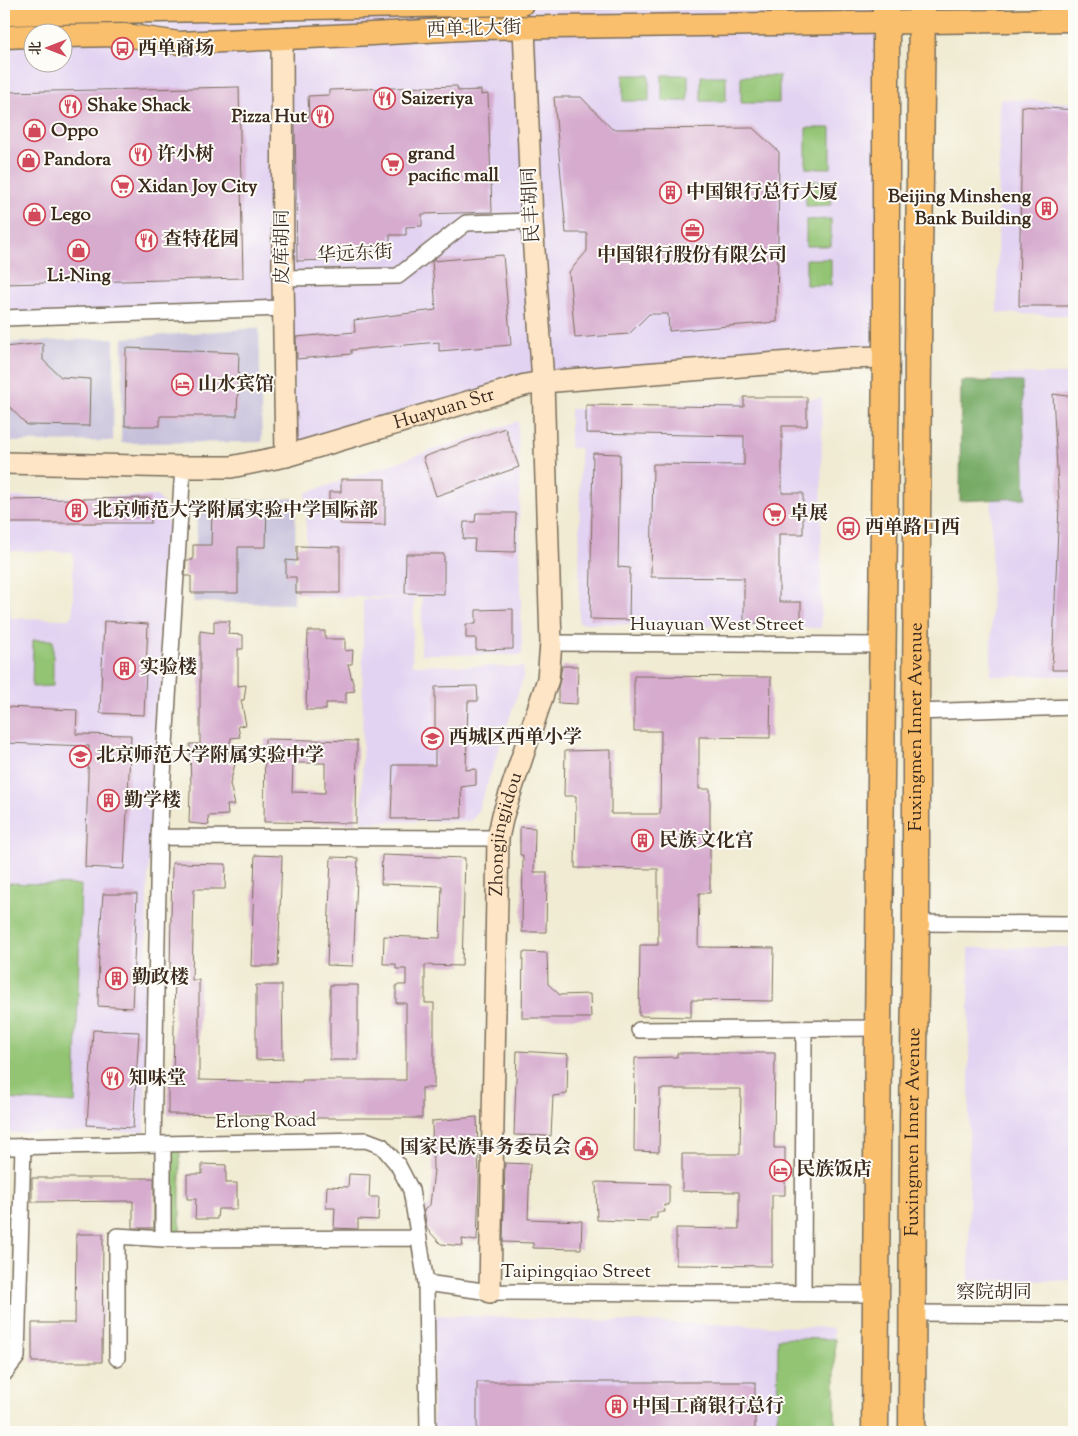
<svg xmlns="http://www.w3.org/2000/svg" width="1078" height="1436" font-family="'Sorts Mill Goudy','Noto Serif SC',serif">
<style>
.built{fill:#e3d3f2;fill-rule:evenodd}
.industrial{fill:#c6c0da}
.green{fill:#93c473;stroke:#677748}
.forest{fill:#76aa65;stroke:#586a42}
.building{fill:#d6abce;fill-rule:evenodd}
.lines{fill:none;stroke-linecap:round;stroke-linejoin:round}
.street-casing{stroke:#7a6e5d;stroke-width:18}
.secondary-casing{stroke:#7a6e5d;stroke-width:24}
.primary-casing{stroke:#7a6e5d;stroke-width:25}
.highway-casing{stroke:#7a6e5d;stroke-width:29}
.street{stroke:#fff;stroke-width:15}
.secondary{stroke:#fde5c5;stroke-width:21}
.primary{stroke:#f9bf6d;stroke-width:22}
.highway{stroke:#f9bf6d;stroke-width:26}
.labels{text-anchor:middle;dominant-baseline:central;stroke-width:4;stroke-linejoin:round;paint-order:stroke}
.street-label{font-size:19px;fill:#3b2a1e;stroke:#fdfcf7}
.poi-label{font-size:19px;font-weight:bold;fill:#3b2a1e;stroke:#fdfcf7;text-anchor:start}
</style>
<rect width="100%" height="100%" fill="#fdfcf7"/>
<filter id="ink" filterUnits="userSpaceOnUse"><feTurbulence type="fractalNoise" baseFrequency=".02" numOctaves="2"/><feDisplacementMap in="SourceGraphic" scale="10" xChannelSelector="R" yChannelSelector="G"/><feConvolveMatrix kernelMatrix="1 2 1 2 8 2 1 2 1" color-interpolation-filters="sRGB"/></filter>
<filter id="wash" filterUnits="userSpaceOnUse"><feTurbulence type="fractalNoise" baseFrequency=".0096" numOctaves="4" result="noise"/><feDisplacementMap in="SourceGraphic" scale="20" xChannelSelector="R" yChannelSelector="G"/><feGaussianBlur stdDeviation="1.12" result="paint"/><feColorMatrix in="noise" values="0 0 0 0 0 0 0 0 0 0 0 0 0 0 0 0 0 1.4 0 .05"/><feComposite in="paint" operator="in"/></filter>
<g filter="url(#wash)">
<rect width="100%" height="100%" fill="#f0ebd2"/>
<path class="built" d="M4,4H889L886,357L559,380L295,453L292,307L4,314ZM32,32H62V62H32Z
M1000,99L1074,103V316L997,313Z
M992,374H1074V676H991Z
M822,398L821,628L579,623L580,448H570V409Z
M518,421L522,655L421,654L422,598H414L412,665L523,667V678L482,799L477,813L471,821L362,822L363,600L410,598L306,596V493Z
M157,496L166,506L171,554L147,894L145,1132L4,1133V592H8L11,618L69,619L73,615V552L4,551V497Z
M1074,947V1281L969,1280V948Z
M434,1315L833,1328L835,1432H433Z"/>
<path class="industrial" d="M259,328L262,442L121,443L123,338Z
M114,338L113,441L9,442L4,436V343Z
M296,498L294,604L193,602L198,502Z"/>
<path class="green" d="M623,75H649V101H623Z
M662,75H688V101H662Z
M701,76H726V101H701Z
M741,76H779V103H741Z
M806,128H831V168H806Z
M806,181H831V205L806,206Z
M831,219V246H806V220Z
M806,259H831V285H806Z
M33,640H53V686L32,687Z
M4,883L81,885L75,1103L4,1099Z
M169,1148H180V1235H169Z
M778,1338L835,1339V1432H777Z"/>
<path class="forest" d="M961,381L1022,382L1026,498L960,501Z"/>
<g id="blocks">
<path class="building" d="M457,86L458,91L481,90V95L488,94L492,212L422,214V226L406,227V235H390V245H376V252L360,253V259L297,261L295,118L309,117L308,96L329,95V90Z
M239,87L243,278L4,284V92Z
M554,97H581L612,129L753,128L779,152L777,322L669,331L668,314H649L629,334L575,338L569,272L587,251V233H566Z
M1022,106L1074,110V306H1019Z
M503,255L511,345L439,351V342L351,350V354L297,359L296,337L355,332L354,320L436,310L432,261Z
M43,343V360L61,377L90,379L89,426L27,425L4,401V347Z
M126,348L239,353L237,416H160V426H125Z
M1053,394L1074,397V670H1052L1059,506Z
M744,397H807V426H782V493H803V534H779V602H801V623H744V578L651,577L653,464L744,465V436L586,433V405L744,407Z
M505,428L519,467L436,496L423,457Z
M593,453L620,454L618,567L630,568L629,620L590,619Z
M341,479H385V525L340,524L341,509H329V492H341Z
M150,498L151,523H4V500Z
M223,501H267L266,547H238V593H191V576H185L186,560H193V545H211L212,513H223Z
M476,513H516L515,552L474,551L475,539H463L464,522H475Z
M297,546L340,547V593H296V577H286V560L297,561Z
M406,554H444V594L405,593Z
M513,609V649L476,650V638H466V624H476V610Z
M104,621L148,624L144,715L100,713Z
M214,621H230L228,634L243,635V649H238V686L246,685L244,700H241L246,725L238,726L240,737L231,738L226,762L235,764L230,784L235,805H227L228,815L208,816L209,825L189,823L190,791H191L190,744H200V631L214,633Z
M308,631H325V639H345V651L353,650L352,664H348L355,691L346,692V703H326V710H306Z
M562,666H578L577,704L558,703V688L560,680Z
M634,676L771,677L770,738L699,737V789H710V893H699L698,947L774,948L773,1001L691,1000V1017L639,1016L640,945H658V869L575,868L576,796H564L565,751L611,750V814H660L661,731H634Z
M477,686L478,701H468L466,770L476,769V785L461,787L462,818L391,819L393,765H435V687Z
M4,707L77,710L76,734L131,735L124,869L85,867L89,746L4,743Z
M265,739L357,741L356,823L264,822ZM293,763H325V793L292,792Z
M520,827L535,828L534,872H547L546,932H522L523,855H520Z
M255,855L282,856L278,966H251Z
M382,855L465,858L462,966L425,965V1003H434V1088H422V1118H302V1116L168,1114V1079L173,1080L175,970H170L172,863L226,864L225,889H194L192,980H199V1080L302,1082V1080H406V1003H396V985H406V969H396V964H383L384,936L440,938L442,886L381,884Z
M331,857L358,858L353,966L327,965Z
M103,894H137L132,1008L98,1006L99,950Z
M523,952L547,953L548,984L560,995L590,994L591,1018H522Z
M256,985H282L283,1059L256,1060Z
M330,985H358V1060H330Z
M93,1030L139,1032L133,1128L87,1125Z
M517,1051L568,1054L567,1094L553,1096L551,1136L514,1135Z
M677,1053H775L774,1148H785V1195H772V1266L676,1265V1228L739,1229V1192L682,1191V1154H740L741,1089H660L659,1152L634,1151L635,1058L677,1057Z
M477,1117L479,1182L477,1241L462,1239L463,1246L441,1244L427,1229L424,1210L430,1205L434,1170H433L432,1121Z
M505,1163L530,1164L528,1219L582,1221L581,1249L533,1248V1243L503,1242Z
M202,1164L226,1165V1183H237V1209H218L217,1219H195L196,1199H187V1174H202Z
M349,1174L370,1175L369,1197H379L378,1220L358,1219V1229L334,1228L335,1208H326L327,1186L348,1187Z
M32,1178H154V1228H133V1201L32,1202Z
M596,1182L669,1184V1205H664L665,1212H657V1218H650V1222L597,1220Z
M76,1234H103L102,1362H32V1323H75Z
M477,1382H755V1432H477Z"/>
</g>
</g>
<g filter="url(#ink)">
<use href="#blocks" fill-opacity="0" stroke="#7a6e5d" stroke-width="1"/>
<g class="lines">
<defs>
<path id="street" d="M283,278L398,276L466,223L532,221
M4,318L284,308
M551,643L883,645
M916,712L1074,707
M159,837L498,838
M916,923L1074,924
M639,1030L878,1028
M153,1144L159,837L183,467
M4,1147L366,1140L382,1146L398,1165L411,1190L426,1283
M163,1239V1144
M803,1294L804,1030
M913,1313L1074,1314
M117,1358V1236L163,1239L419,1238
M4,1374L17,1357L23,1146
M428,1432L426,1283L490,1292L877,1294"/>
<g id="secondary">
<path d="M282,38L283,278L286,456"/>
<path id="s1" d="M4,463L183,467H231L286,456L525,385L543,382L841,358L886,357"/>
<path id="s2" d="M490,1292L498,838L503,815L548,679L551,643L543,382L532,221L524,28"/>
</g>
<path id="primary" d="M4,14L522,4
M62,36L124,35L179,43L353,35L480,28L1074,20
M4,37L32,36"/>
<g id="highway">
<path d="M875,1432L878,1028L886,357V4"/>
<path id="s3" d="M912,1432L913,1118L916,923V712L918,348L922,4"/>
</g>
</defs>
<use href="#street" class="street-casing"/>
<use href="#secondary" class="secondary-casing"/>
<use href="#primary" class="primary-casing"/>
<use href="#highway" class="highway-casing"/>
<use href="#street" class="street"/>
<use href="#secondary" class="secondary"/>
<use href="#primary" class="primary"/>
<use href="#highway" class="highway"/>
</g>
</g>
<defs>
<symbol id="bus-ring" viewBox="-11 -11 22 22"><circle r="9.5" fill="#fdfcf7" stroke="#d1495b" stroke-width="1.5"/><path d="M-5-6H5V4H4V6H2V4H-2V6H-4V4H-5ZM-3.5-4V0h7V-4ZM-3.5 1.2v1.5H-2V1.2ZM2 1.2v1.5H3.5V1.2Z" fill="#d1495b"/></symbol>
<symbol id="restaurant-ring" viewBox="-11 -11 22 22"><circle r="9.5" fill="#fdfcf7" stroke="#d1495b" stroke-width="1.5"/><path d="M-5-6h1v4h1v-4h1v4h1v-4h1v5L-1.5 .5V6h-2V.5L-5-1ZM5-6V6H3V1.5H1.5Q1.5-4 5-6Z" fill="#d1495b"/></symbol>
<symbol id="shop-ring" viewBox="-11 -11 22 22"><circle r="9.5" fill="#fdfcf7" stroke="#d1495b" stroke-width="1.5"/><path d="M-5-2.5h2.3a2.7 3.5 0 0 1 5.4 0H5L5.5 6h-11ZM-1.5-2.5h3a1.5 2.3 0 0 0-3 0Z" fill="#d1495b"/></symbol>
<symbol id="supermarket-ring" viewBox="-11 -11 22 22"><circle r="9.5" fill="#fdfcf7" stroke="#d1495b" stroke-width="1.5"/><path d="M-6-5.5h2.5l.6 2H6L4.5 2H-2.5L-4.4-4H-6ZM-1.5 3.2a1.3 1.3 0 1 0 .1 0ZM3 3.2a1.3 1.3 0 1 0 .1 0Z" fill="#d1495b"/></symbol>
<symbol id="building-ring" viewBox="-11 -11 22 22"><circle r="9.5" fill="#fdfcf7" stroke="#d1495b" stroke-width="1.5"/><path d="M-4-6H4V6H1V3H-1V6H-4ZM-2.5-4.3h1.7v1.8h-1.7ZM.8-4.3h1.7v1.8H.8ZM-2.5-1h1.7V.8h-1.7ZM.8-1h1.7V.8H.8Z" fill="#d1495b"/></symbol>
<symbol id="office-ring" viewBox="-11 -11 22 22"><circle r="9.5" fill="#fdfcf7" stroke="#d1495b" stroke-width="1.5"/><path d="M-6-3h4V-5.5h4V-3h4V5H-6ZM-1-4.5V-3h2v-1.5ZM-6 0V1H6V0Z" fill="#d1495b"/></symbol>
<symbol id="hotel-ring" viewBox="-11 -11 22 22"><circle r="9.5" fill="#fdfcf7" stroke="#d1495b" stroke-width="1.5"/><path d="M-6-4.5h1.5V1H6V5H4.5V3h-9V5H-6ZM-4 0a1.8 1.8 0 1 1 3.6 0ZM.5 0V-2.5h3Q6-2.5 6 0Z" fill="#d1495b"/></symbol>
<symbol id="school-ring" viewBox="-11 -11 22 22"><circle r="9.5" fill="#fdfcf7" stroke="#d1495b" stroke-width="1.5"/><path d="M0-5L7-2L0 1L-7-2ZM-4 1L0 2.5L4 1V4Q0 6-4 4Z" fill="#d1495b"/></symbol>
<symbol id="civic-ring" viewBox="-11 -11 22 22"><circle r="9.5" fill="#fdfcf7" stroke="#d1495b" stroke-width="1.5"/><path d="M-.6-6.5H3V-4.5H.6V-3L4-1V1h2V6H-6V1h2V-1L-.6-3ZM-1.2 2.5V6h2.4V2.5Z" fill="#d1495b"/></symbol>
</defs>
<g fill-rule="evenodd">
<use href="#bus-ring" x="110" y="36" width="25" height="25"/>
<use href="#restaurant-ring" x="372" y="86" width="25" height="25"/>
<use href="#restaurant-ring" x="58" y="94" width="25" height="25"/>
<use href="#restaurant-ring" x="310" y="104" width="25" height="25"/>
<use href="#shop-ring" x="22" y="118" width="25" height="25"/>
<use href="#restaurant-ring" x="128" y="142" width="25" height="25"/>
<use href="#shop-ring" x="16" y="148" width="25" height="25"/>
<use href="#supermarket-ring" x="380" y="152" width="25" height="25"/>
<use href="#supermarket-ring" x="110" y="174" width="25" height="25"/>
<use href="#building-ring" x="658" y="180" width="25" height="25"/>
<use href="#building-ring" x="1034" y="196" width="25" height="25"/>
<use href="#shop-ring" x="22" y="202" width="25" height="25"/>
<use href="#office-ring" x="680" y="218" width="25" height="25"/>
<use href="#restaurant-ring" x="134" y="228" width="25" height="25"/>
<use href="#shop-ring" x="66" y="238" width="25" height="25"/>
<use href="#hotel-ring" x="170" y="372" width="25" height="25"/>
<use href="#building-ring" x="64" y="498" width="25" height="25"/>
<use href="#supermarket-ring" x="762" y="502" width="25" height="25"/>
<use href="#bus-ring" x="836" y="516" width="25" height="25"/>
<use href="#building-ring" x="112" y="656" width="25" height="25"/>
<use href="#school-ring" x="420" y="726" width="25" height="25"/>
<use href="#school-ring" x="68" y="744" width="25" height="25"/>
<use href="#building-ring" x="96" y="788" width="25" height="25"/>
<use href="#building-ring" x="630" y="828" width="25" height="25"/>
<use href="#building-ring" x="104" y="966" width="25" height="25"/>
<use href="#restaurant-ring" x="100" y="1066" width="25" height="25"/>
<use href="#civic-ring" x="574" y="1136" width="25" height="25"/>
<use href="#hotel-ring" x="768" y="1158" width="25" height="25"/>
<use href="#building-ring" x="604" y="1394" width="25" height="25"/>
</g>
<g class="labels">
<g class="street-label">
<text transform="translate(474 30) rotate(-2)">西单北大街</text>
<text transform="translate(532 205) rotate(-93)">民丰胡同</text>
<text transform="translate(283 247) rotate(-90)">皮库胡同</text>
<text transform="translate(355 255) rotate(-3)">华远东街</text>
<text stroke="none"><textPath href="#s1" startOffset="448">Huayuan Str</textPath></text>
<text x="717" y="625">Huayuan West Street</text>
<text stroke="none"><textPath href="#s3" startOffset="705">Fuxingmen Inner Avenue</textPath></text>
<text stroke="none"><textPath href="#s2" startOffset="459">Zhongjingjidou</textPath></text>
<text transform="translate(266 1122) rotate(-1)">Erlong Road</text>
<text stroke="none"><textPath href="#s3" startOffset="300">Fuxingmen Inner Avenue</textPath></text>
<text x="576" y="1272">Taipingqiao Street</text>
<text x="994" y="1293">察院胡同</text>
</g>
<g class="poi-label">
<text x="138" y="49">西单商场</text>
<text x="401" y="99">Saizeriya</text>
<text x="87" y="106">Shake Shack</text>
<text x="307" y="117" text-anchor="end">Pizza Hut</text>
<text x="51" y="131">Oppo</text>
<text x="408" y="154">grand<tspan x="408" dy="22">pacific mall</tspan></text>
<text x="157" y="155">许小树</text>
<text x="44" y="160">Pandora</text>
<text x="138" y="187">Xidan Joy City</text>
<text x="686" y="193">中国银行总行大厦</text>
<text x="1031" y="197" text-anchor="end">Beijing Minsheng<tspan x="1031" dy="22">Bank Building</tspan></text>
<text x="51" y="215">Lego</text>
<text x="163" y="240">查特花园</text>
<text x="692" y="256" text-anchor="middle">中国银行股份有限公司</text>
<text x="79" y="276" text-anchor="middle">Li-Ning</text>
<text x="198" y="385">山水宾馆</text>
<text x="93" y="511">北京师范大学附属实验中学国际部</text>
<text x="790" y="514">卓展</text>
<text x="865" y="528">西单路口西</text>
<text x="140" y="668">实验楼</text>
<text x="449" y="738">西城区西单小学</text>
<text x="96" y="756">北京师范大学附属实验中学</text>
<text x="124" y="801">勤学楼</text>
<text x="659" y="841">民族文化宫</text>
<text x="132" y="978">勤政楼</text>
<text x="129" y="1079">知味堂</text>
<text x="571" y="1148" text-anchor="end">国家民族事务委员会</text>
<text x="796" y="1170">民族饭店</text>
<text x="632" y="1407">中国工商银行总行</text>
</g>
</g>
<rect width="1078" height="1436" fill="none" stroke="#fdfcf7" stroke-width="20"/>
<g transform="translate(48 48) rotate(270)"><circle r="24" fill="#fdfcf7" stroke="#afa8a0"/>
<path d="M0-4L9 19L0 12L-9 19Z" fill="#d1495b"/>
<text y="-8" font-size="14" font-weight="bold" text-anchor="middle" fill="#3b2a1e">北</text>
</g>
</svg>
